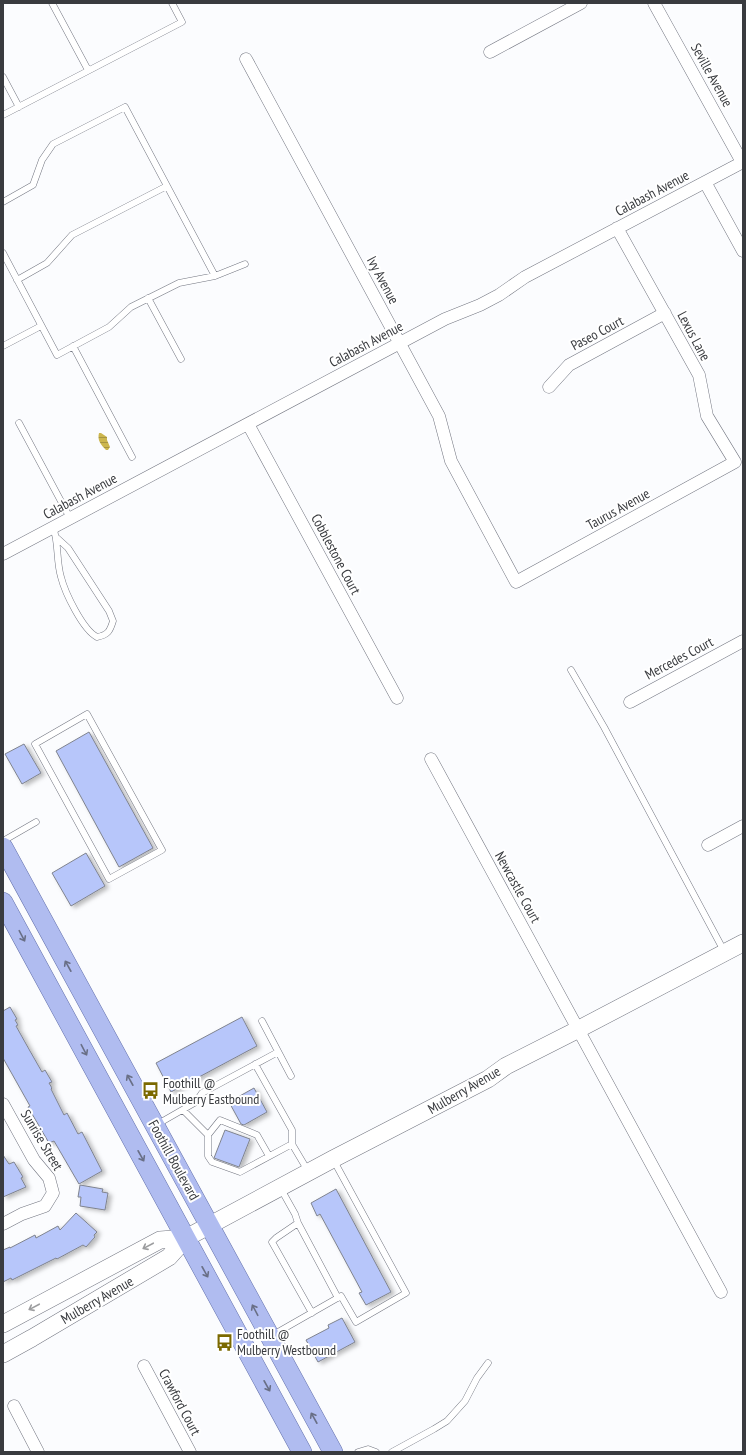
<svg xmlns="http://www.w3.org/2000/svg" width="746" height="1455" font-family="'PT Sans Narrow',sans-serif">
<style>
.water{fill:url(#water-rules)}
.building{fill:#b7c6fa;stroke:#7f838e;filter:url(#shadow)}
.lines{fill:none;stroke-linecap:round;stroke-linejoin:round}
.lane-casing{stroke:#737681;stroke-width:7}
.street-casing{stroke:#737681;stroke-width:13}
.secondary-casing{stroke:#737681;stroke-width:18}
.primary-casing{stroke:#6572ac;stroke-width:20}
.lane{stroke:#fff;stroke-width:6}
.street{stroke:#fff;stroke-width:12}
.secondary{stroke:#fff;stroke-width:17}
.primary{stroke:#b0bcf0;stroke-width:19}
.oneway{stroke:#696f86}
.oneway2{stroke:#9c9d9f}
.labels{text-anchor:middle;dominant-baseline:central;stroke-width:4;stroke-linejoin:round;paint-order:stroke}
.street-label{font-size:14px;fill:#393b3f;stroke:#fff}
.poi-label{font-size:14px;fill:#393b3f;stroke:#fff;text-anchor:start}
</style>
<defs>
<pattern id="water-rules" width="6" height="5" patternUnits="userSpaceOnUse"><rect width="6" height="5" fill="#ccb64e"/><path d="M0 2.5h6" fill="none" stroke="#a79542"/></pattern>
<filter id="shadow"><feDropShadow dx="3.5" dy="2" stdDeviation="2" flood-color="#0004"/></filter>
</defs>
<rect width="100%" height="100%" fill="#fbfcfe"/>
<path class="water" d="M99,433H101L107,437V440L110,447L108,450H106C101,445 97,440 99,433Z"/>
<path class="building" d="M89,732L153,848L119,867L56,751Z
M24,744L41,773L22,784L5,754Z
M86,853L105,886L71,906L52,873Z
M10,1007L17,1019L15,1020L18,1025L16,1026L30,1051L42,1072L45,1070L52,1082L49,1083L52,1088L51,1089L64,1115L67,1113L78,1134L82,1132L102,1171L79,1184L54,1141L49,1143L28,1107L30,1106L3,1058V1011Z
M242,1017L257,1046L171,1092L156,1063Z
M254,1088L267,1112L244,1125L241,1124L229,1102Z
M225,1130L250,1139L239,1167L214,1158Z
M3,1155L9,1164L14,1162L23,1177L21,1178L26,1187L3,1197Z
M80,1185L103,1189L102,1192L108,1193L105,1210L80,1206L81,1197H78Z
M336,1189L391,1292L366,1305L359,1293L362,1292L320,1214L317,1216L311,1203Z
M76,1213L97,1232L94,1235L95,1237L86,1247L83,1245L57,1259L56,1258L12,1280L11,1278L3,1282V1250L10,1247V1248L35,1235L36,1238L58,1226L60,1230Z
M342,1318L355,1342L318,1362L306,1340L329,1328L328,1325Z"/>
<g class="lines">
<defs>
<path id="lane" d="M52,3L88,70
M3,77L19,107
M3,115L182,22L172,3
M3,202L33,185L42,160L53,144L125,107L215,276
M3,253L57,355L109,327L131,307L179,283L215,276L245,264
M17,280L47,263L72,235L167,186
M148,298L181,359
M3,346L41,326
M73,346L132,457
M19,423L70,518
M53,527C59,543 56,560 61,577C65,593 83,630 97,637C108,635 110,631 113,621L109,611L68,548L57,538
M571,670L604,727L724,951
M87,714L162,850L109,879L35,744Z
M3,841L36,822
M262,1021L291,1076
M255,1064L292,1130V1144
M183,1110L208,1135V1156L212,1162L240,1172L292,1144L308,1171
M156,1125L196,1102L202,1093L278,1052
M208,1135L220,1120L257,1135L269,1156
M281,1189L295,1214L298,1223
M312,1313L272,1242L276,1238L298,1223L338,1298
M271,1336L341,1296L356,1322L406,1293L334,1161
M358,1452L368,1449L376,1452
M392,1452L434,1429L447,1421L465,1401L477,1378L488,1363"/>
<path id="street" d="M654,3L742,162
M490,52L581,3
M246,59L439,416L451,461L516,582L735,462L707,416L699,375L617,228
M705,182L743,251
M549,387L569,365L665,313
M248,424L397,698
M3,554L445,319L480,305L499,295L525,277L743,162
M630,702L743,641
M431,759L721,1292
M708,845L743,826
M3,1104L34,1160L49,1178L53,1193L45,1206L22,1214L3,1224
M144,1366L190,1452
M14,1406L38,1452"/>
<path id="secondary" d="M3,1324L160,1240L186,1238
M3,1354L32,1338L169,1257L186,1238L333,1159L488,1079L506,1066L579,1029L743,943"/>
<path id="primary" d="M3,847L333,1452
M3,902L302,1452"/>
</defs>
<use href="#lane" class="lane-casing"/>
<use href="#street" class="street-casing"/>
<use href="#secondary" class="secondary-casing"/>
<use href="#primary" class="primary-casing"/>
<use href="#lane" class="lane"/>
<use href="#street" class="street"/>
<use href="#secondary" class="secondary"/>
<use href="#primary" class="primary"/>
</g>
<defs><path id="oneway-shaft" d="M-6 0H5M1.5-3L5.5 0L1.5 3" fill="none" stroke-width="1.6" stroke-linecap="round" stroke-linejoin="round"/></defs>
<g class="oneway">
<use href="#oneway-shaft" transform="translate(22 936) rotate(62)"/>
<use href="#oneway-shaft" transform="translate(68 966) rotate(-119)"/>
<use href="#oneway-shaft" transform="translate(84 1050) rotate(62)"/>
<use href="#oneway-shaft" transform="translate(130 1080) rotate(-119)"/>
<use href="#oneway-shaft" transform="translate(141 1156) rotate(61)"/>
<use href="#oneway-shaft" transform="translate(205 1272) rotate(61)"/>
<use href="#oneway-shaft" transform="translate(255 1310) rotate(-118)"/>
<use href="#oneway-shaft" transform="translate(267 1386) rotate(61)"/>
<use href="#oneway-shaft" transform="translate(314 1418) rotate(-119)"/>
</g>
<g class="oneway2">
<use href="#oneway-shaft" transform="translate(148 1246) rotate(152)"/>
<use href="#oneway-shaft" transform="translate(34 1307) rotate(152)"/>
</g>
<defs>
<symbol id="bus-bare" viewBox="-9 -9 18 18"><path d="M-5-6H5V4H4V6H2V4H-2V6H-4V4H-5ZM-3.5-4V0h7V-4ZM-3.5 1.2v1.5H-2V1.2ZM2 1.2v1.5H3.5V1.2Z" fill="#7b6900" stroke="#fff" stroke-width="2.5" paint-order="stroke"/></symbol>
</defs>
<g fill-rule="evenodd">
<use href="#bus-bare" x="138" y="1078" width="25" height="25"/>
<use href="#bus-bare" x="212" y="1330" width="25" height="25"/>
</g>
<g class="labels">
<g class="street-label">
<text transform="translate(712 75) rotate(61)">Seville Avenue</text>
<text transform="translate(652 193) rotate(-28)">Calabash Avenue</text>
<text transform="translate(383 280) rotate(62)">Ivy Avenue</text>
<text transform="translate(597 333) rotate(-28)">Paseo Court</text>
<text transform="translate(694 336) rotate(62)">Lexus Lane</text>
<text transform="translate(366 344) rotate(-28)">Calabash Avenue</text>
<text transform="translate(80 496) rotate(-28)">Calabash Avenue</text>
<text transform="translate(618 509) rotate(-29)">Taurus Avenue</text>
<text transform="translate(336 554) rotate(62)">Cobblestone Court</text>
<text transform="translate(679 658) rotate(-28)">Mercedes Court</text>
<text transform="translate(518 887) rotate(61)">Newcastle Court</text>
<text transform="translate(464 1090) rotate(-30)">Mulberry Avenue</text>
<text transform="translate(42 1140) rotate(59)">Sunrise Street</text>
<text transform="translate(174 1160) rotate(61)">Foothill Boulevard</text>
<text transform="translate(97 1300) rotate(-30)">Mulberry Avenue</text>
<text transform="translate(180 1402) rotate(62)">Crawford Court</text>
</g>
<g class="poi-label">
<text x="163" y="1083">Foothill @<tspan x="163" dy="16">Mulberry Eastbound</tspan></text>
<text x="237" y="1334">Foothill @<tspan x="237" dy="16">Mulberry Westbound</tspan></text>
</g>
</g>
<rect width="746" height="1455" fill="none" stroke="#393b3f" stroke-width="8"/>
</svg>
